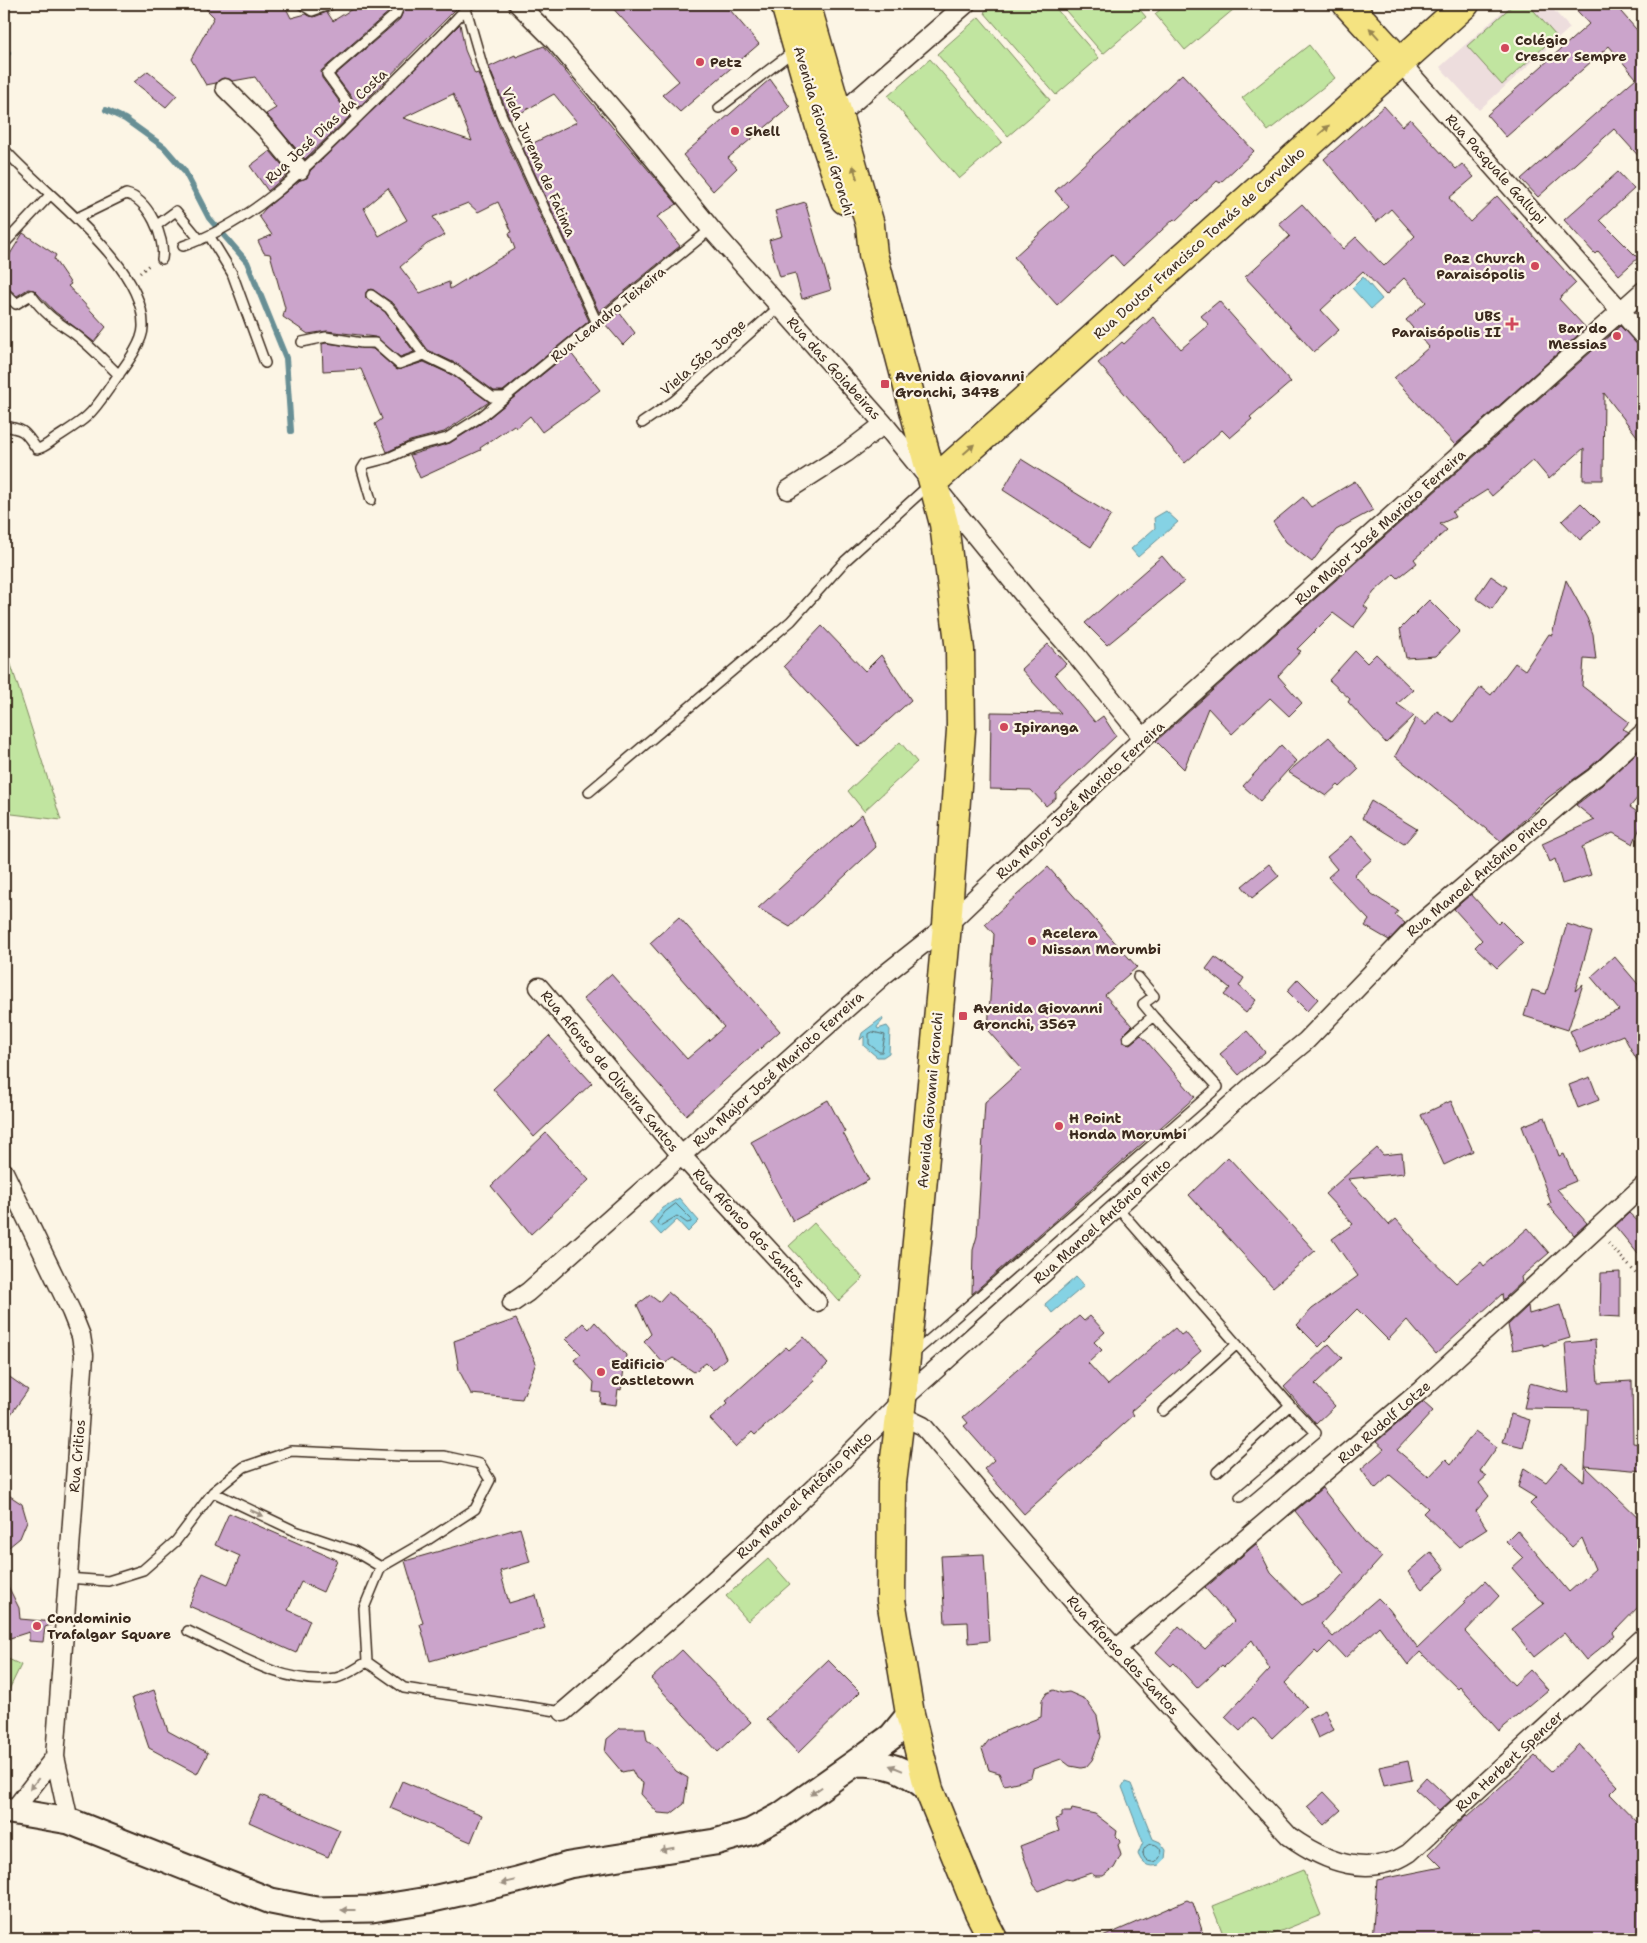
<svg xmlns="http://www.w3.org/2000/svg" width="1647" height="1943" font-family="'Shantell Sans',sans-serif">
<style>
.built{fill:#eddddd}
.green{fill:#c1e5a0;stroke:#7e885f}
.water{fill:#85d2e4;stroke:#678f95}
.lines{fill:none;stroke-linecap:round;stroke-linejoin:round}
.shore{stroke:#596d6d;stroke-width:1}
.stream{stroke:#678f95;stroke-width:6}
.building{fill:#cba4cb;stroke:#3b2a1e;fill-rule:evenodd}
.lane-casing{stroke:#3b2a1e;stroke-width:12}
.street-casing{stroke:#3b2a1e;stroke-width:21}
.secondary-casing{stroke:#3b2a1e;stroke-width:29}
.primary-casing{stroke:#3b2a1e;stroke-width:31}
.path{stroke:#3b2a1e;stroke-width:3;stroke-dasharray:1 4;stroke-linecap:butt}
.lane{stroke:#fcf5e5;stroke-width:9}
.street{stroke:#fcf5e5;stroke-width:18}
.secondary{stroke:#fcf5e5;stroke-width:25}
.primary{stroke:#f5e381;stroke-width:28}
.oneway{fill:#988650}
.oneway2{fill:#9c9082}
.poi-dot{fill:#d1495b;stroke:#fcf5e5;stroke-width:2}
.labels{text-anchor:middle;dominant-baseline:central;stroke-width:4.5;stroke-linejoin:round;paint-order:stroke}
.poi-label{font-size:14px;font-weight:bold;fill:#3b2a1e;stroke:#fcf5e5;text-anchor:start}
.street-label{font-size:14px;fill:#3b2a1e;stroke:#fcf5e5}
</style>
<rect width="100%" height="100%" fill="#fcf5e5"/>
<filter id="ink" filterUnits="userSpaceOnUse"><feTurbulence type="fractalNoise" baseFrequency=".02" numOctaves="2"/><feDisplacementMap in="SourceGraphic" scale="10" xChannelSelector="R" yChannelSelector="G"/><feConvolveMatrix kernelMatrix="1 2 1 2 8 2 1 2 1" color-interpolation-filters="sRGB"/></filter>
<g filter="url(#ink)">
<path class="built" d="M1511,4H1548L1570,28L1479,110L1440,67Z"/>
<path class="green" d="M994,4H1052L1099,58L1056,95L984,12Z
M1060,4H1135L1146,17L1103,54Z
M1167,4H1240L1185,50L1155,14Z
M1514,4H1528L1556,36L1502,85L1467,46Z
M979,17L1050,100L1008,136L937,54Z
M1309,45L1335,78L1268,131L1242,98Z
M930,59L1002,142L959,179L888,96Z
M4,643L61,820L4,813Z
M900,742L917,762L864,811L848,791Z
M814,1223L863,1278L839,1301L789,1246Z
M768,1559L790,1584L748,1621L726,1596Z
M4,1657L21,1665L4,1700Z
M1303,1870L1321,1915L1261,1939H1225L1212,1906Z"/>
<path class="water" d="M1363,277L1382,299L1371,309L1352,288Z
M1166,511L1178,522L1138,557L1131,549L1155,528L1154,518Z
M882,1018L883,1020L877,1027L878,1029L887,1026L890,1030L889,1053L883,1057H877L864,1046V1036L860,1040L862,1033Z
M679,1198L699,1221L688,1232L677,1220L661,1235L650,1223L662,1208Z
M1076,1277L1084,1286L1052,1313L1045,1304Z
M1125,1782L1131,1784L1153,1839L1160,1842L1166,1850L1165,1859L1159,1865C1148,1868 1142,1864 1138,1854L1143,1842L1122,1787Z"/>
<g class="lines">
<path class="shore" d="M873,1032L885,1035L882,1052H879L869,1044V1034Z
M676,1204L691,1219V1222L687,1223L677,1216L660,1226L657,1222L665,1212Z
M1143 1853a9 9 0 1 1 18 0a9 9 0 1 1-18 0Z"/>
<path class="stream" d="M4,53H8
M106,110L125,119L164,147L184,170L209,218L247,262L286,358L291,431"/>
</g>
<path class="building" d="M201,4H284L291,18L306,14L314,17L327,12L333,21L360,4H388L391,10L321,71L322,78L350,116L305,159L266,114L276,108L255,77L233,81L223,78L216,83L206,85L191,59L214,17Z
M402,4H457V8L359,107L335,75L400,19L404,9Z
M609,4H725L759,44L680,112L662,95L679,81Z
M1571,4H1614L1643,37V161L1614,129L1538,197L1521,179L1636,78L1609,46L1506,137L1487,115L1589,24Z
M460,24L465,50L475,74L478,73L499,126L589,321L503,391H494L459,365L428,350L394,304L372,289L366,292V298L385,312L414,352L400,357L375,337L327,331L308,334L283,317L285,308L270,254L264,253L258,241L272,235L259,216L265,209L300,180L307,178L310,171ZM453,94L472,141L403,118ZM388,188L407,220L379,236L364,208ZM498,202L512,232L509,233L515,249L450,289L449,282L420,293L400,267L427,244L445,235L433,217L468,203L478,212Z
M544,46L677,204L657,217L680,246L599,312L523,148L577,122L554,94L510,119L489,67L515,55L516,57Z
M148,71L177,95L166,107L134,82Z
M1182,74L1254,151L1220,183L1217,181L1175,221L1174,219L1123,266L1112,254L1057,305L1014,257L1069,207L1055,191Z
M770,79L790,107L728,158L737,168L713,191L683,155Z
M1384,106L1402,126L1410,119L1456,169L1462,164L1474,177L1449,198L1470,222L1497,196L1576,283L1559,299L1586,328L1455,445L1394,378L1429,347L1406,320L1426,302L1404,278L1386,295L1363,271L1321,310L1339,330L1314,352L1245,277L1290,236L1279,224L1302,204L1343,249L1356,237L1384,266L1415,236L1391,209L1376,222L1324,159Z
M270,151L289,173L268,191L250,166Z
M1618,172L1634,189L1600,220L1638,258L1619,275L1598,251L1595,254L1564,220Z
M805,202L831,290L802,299L795,273L780,277L769,240L782,236L775,211Z
M23,233L56,255L54,259L71,284L68,286L106,327L94,342L54,311L34,290L28,289L17,296L4,284V264Z
M1219,301L1291,382L1250,417L1252,419L1230,438L1222,430L1185,463L1098,363L1122,342L1124,344L1153,317L1181,349L1209,325L1201,316Z
M619,312L635,333L623,345L605,324Z
M1620,326L1643,349V444L1604,393L1603,480H1583L1584,448L1549,479L1533,460L1492,496L1487,490L1452,512L1455,517L1440,524L1447,530L1414,559L1417,563L1398,578L1394,574L1374,592L1364,606L1368,609L1353,628L1333,613L1297,649L1301,651L1278,676L1302,703L1289,716L1270,698L1232,734L1208,708L1184,769L1156,741Z
M326,343L373,349L397,370L424,362L452,375L489,402L444,432L410,441L387,452L375,424L382,419L361,369L323,371L322,344Z
M570,352L600,390L542,432L530,416L516,428L514,425L480,448L481,450L420,478L410,455L450,443L485,421Z
M1021,459L1111,515L1091,547L1003,490Z
M1355,481L1373,510L1336,530L1312,562L1286,542L1273,522L1303,497L1311,507Z
M1581,503L1600,522L1580,540L1562,521Z
M1162,556L1184,582L1107,645L1085,623Z
M1491,576L1507,587L1492,609L1476,598Z
M1566,580L1587,618L1593,634L1596,660L1584,659L1582,686L1629,722L1623,729L1629,732L1588,769L1549,797L1501,841L1395,756L1416,718L1426,725L1437,711L1453,722L1481,687L1491,695L1515,663L1525,670L1549,634L1552,635Z
M1429,600L1460,631L1436,656L1406,658L1400,629Z
M822,626L865,671L881,655L911,700L859,747L784,666Z
M1048,644L1066,664L1055,674L1095,722L1103,716L1116,736L1056,793V798L1046,806L1031,790L990,789L991,712L1061,713L1021,669Z
M1355,651L1367,663L1376,654L1413,690L1397,704L1414,716L1386,743L1348,702L1350,699L1329,680Z
M1329,737L1359,769L1340,787L1338,785L1326,796L1288,772Z
M1281,745L1296,761L1260,801L1243,786Z
M1643,747V791L1630,807L1643,816V821L1633,844L1613,833L1582,847L1591,875L1562,884L1555,859L1550,862L1542,844L1595,820L1576,805L1602,785Z
M1371,801L1417,829L1404,844L1362,818Z
M862,814L876,847L790,927L758,908Z
M1352,836L1372,859L1354,875L1372,894L1398,911L1395,915L1405,923L1389,940L1365,926L1369,920L1328,877L1337,869L1327,857Z
M1269,864L1279,876L1252,898L1242,886Z
M1048,867L1137,967L1105,995L1132,1026L1122,1036L1123,1042L1130,1044L1141,1035L1195,1097L972,1294L973,1250L977,1236L985,1102L1022,1069L988,1031L994,934L985,924Z
M1471,894L1498,924L1501,921L1523,943L1497,968L1475,947L1482,940L1454,909Z
M679,917L780,1031L686,1115L583,999L611,974L687,1059L724,1027L650,943Z
M1567,924L1592,932L1575,991L1583,984L1568,1030L1524,1016L1532,990L1546,994Z
M1614,956L1643,990V1071L1623,1035L1580,1053L1570,1031L1619,1010L1591,977Z
M1215,957L1244,978L1239,986L1256,1000L1246,1013L1224,995L1230,988L1206,969Z
M1298,979L1318,999L1307,1011L1287,991Z
M1247,1031L1265,1052L1239,1075L1220,1054Z
M549,1036L592,1083L534,1137L493,1089Z
M1590,1077L1599,1100L1578,1108L1569,1085Z
M828,1100L845,1132L843,1133L869,1180L793,1221L751,1142Z
M1451,1101L1473,1151L1444,1165L1421,1115Z
M1545,1117L1559,1156L1564,1154L1576,1181L1557,1189L1587,1223L1574,1235L1548,1205L1551,1203L1522,1126Z
M546,1133L589,1180L531,1234L491,1186Z
M1377,1148L1383,1155L1402,1153L1404,1173L1348,1179L1389,1225L1396,1219L1415,1240L1414,1242L1456,1283L1481,1262L1484,1266L1528,1228L1549,1253L1521,1277L1522,1282L1503,1300L1502,1294L1436,1354L1407,1320L1388,1340L1357,1309L1319,1347L1297,1325L1312,1309L1358,1276L1332,1239L1353,1224L1325,1194Z
M1228,1157L1315,1251L1273,1287L1189,1195Z
M1629,1213L1643,1226V1260L1615,1226Z
M1620,1272V1317L1600,1316L1601,1273Z
M668,1292L713,1330L726,1358L713,1370L706,1363L694,1372L673,1358L664,1364L644,1341L651,1334L637,1305L650,1295L659,1302Z
M1560,1305L1570,1338L1543,1346V1344L1513,1350L1508,1325L1528,1306L1529,1314Z
M1079,1316L1084,1321L1090,1316L1105,1332L1094,1342L1102,1350L1088,1363L1108,1385L1175,1328L1181,1335L1185,1332L1201,1351L1131,1411L1134,1415L1024,1514L984,1469L994,1460L964,1426L968,1423L963,1417Z
M516,1319L536,1363L522,1399L471,1394L459,1370L454,1341Z
M595,1322L626,1355L621,1390L618,1389L616,1405L600,1403L601,1393L593,1392L594,1382L574,1360L581,1354L566,1339L583,1323L589,1329Z
M804,1337L828,1364L813,1378L815,1381L755,1435L752,1432L736,1447L710,1419L727,1404L725,1402L786,1347L789,1350Z
M1595,1340L1598,1383L1632,1381L1633,1443L1640,1444V1448H1643V1471L1585,1466L1588,1409L1524,1408L1530,1383L1569,1393L1565,1343Z
M1329,1344L1342,1358L1315,1384L1335,1406L1316,1424L1284,1387Z
M4,1373L28,1390L4,1424Z
M1423,1402L1433,1411L1397,1450L1429,1477L1446,1459L1451,1464L1475,1431L1497,1447L1480,1471L1487,1476L1479,1483L1489,1496L1476,1511L1487,1529L1459,1547L1423,1513L1428,1508L1390,1475L1375,1489L1361,1469L1384,1449L1376,1442Z
M1511,1414L1530,1420L1523,1447L1503,1442Z
M1562,1463L1584,1482L1585,1466L1643,1522V1602L1613,1633L1615,1636L1586,1660L1564,1633L1534,1657L1512,1629L1544,1604L1512,1568L1523,1558L1506,1541L1517,1530L1569,1592L1595,1569L1582,1538L1572,1547L1530,1504L1536,1498L1518,1487L1524,1468L1546,1482Z
M1322,1488L1364,1542L1382,1557L1321,1624L1333,1637L1378,1598L1389,1609L1418,1648L1465,1603L1463,1602L1485,1581L1499,1596L1465,1632L1514,1685L1530,1670L1548,1690L1499,1731L1460,1687L1458,1689L1420,1652L1408,1665L1379,1626L1345,1658L1330,1642L1318,1654L1315,1651L1285,1683L1306,1706L1272,1738L1253,1717L1240,1731L1225,1717L1270,1669L1252,1640L1224,1667L1222,1665L1197,1688L1174,1663L1171,1666L1156,1652L1179,1626L1205,1649L1234,1621L1205,1588L1256,1544L1271,1573L1302,1605L1328,1590L1344,1573L1295,1511Z
M4,1492L22,1504L27,1521L20,1538L4,1551Z
M229,1513L337,1560L323,1592L301,1582L288,1610L310,1620L296,1653L189,1606L203,1573L228,1584L240,1556L215,1545Z
M520,1528L530,1562L500,1571L509,1603L536,1595L545,1628L430,1661L420,1624L423,1623L405,1561Z
M1431,1552L1445,1569L1422,1589L1408,1572Z
M984,1554L989,1641L969,1643L968,1622L945,1623L941,1556Z
M4,1578L19,1608L20,1619L54,1622V1624L45,1627L43,1642L29,1641V1632L4,1640Z
M682,1650L751,1722L718,1752L651,1679Z
M828,1660L860,1692L798,1753L766,1719Z
M154,1690L168,1731L208,1753L197,1774L149,1748L132,1698Z
M1054,1690L1062,1693L1069,1692L1085,1699L1097,1716L1101,1737L1092,1760L1086,1767L1081,1768L1070,1766L1061,1759L1033,1769L1031,1777L1021,1781L1004,1785L999,1773L989,1770L982,1749L989,1740L1000,1733L1041,1717L1042,1700L1047,1693Z
M1325,1710L1334,1730L1318,1738L1309,1718Z
M620,1728H645L647,1740L658,1748L676,1771L688,1778L684,1804L671,1814L658,1813L641,1794L643,1783L636,1778L632,1770L622,1772L605,1752L607,1739Z
M1579,1744L1618,1786L1610,1794L1643,1828V1939H1372L1377,1880L1442,1867L1429,1854L1466,1815L1468,1816L1535,1756L1551,1771Z
M1408,1761L1412,1780L1384,1786L1379,1767Z
M1426,1777L1451,1800L1439,1811L1415,1789Z
M402,1781L482,1815L471,1842L390,1808Z
M1324,1792L1341,1810L1324,1825L1307,1807Z
M261,1795L340,1830L328,1857L249,1822Z
M1072,1809L1095,1814L1117,1831L1116,1836L1121,1841L1118,1845L1121,1855L1114,1868L1103,1876H1095L1091,1873L1071,1880L1066,1879L1039,1891L1034,1885L1020,1846L1059,1831L1055,1819L1062,1817V1812H1071Z
M1187,1900L1193,1903L1205,1939H1098Z"/>
<g class="lines">
<defs>
<path id="lane" d="M301,4L312,11L332,4
M466,9L483,68L502,116L597,323
M719,108L795,50
M358,117L327,74L396,14L398,9L394,4
M4,149C43,194 145,263 143,327C143,346 118,374 108,390C89,418 84,420 56,438C50,442 44,448 37,449C24,432 27,430 4,426
M77,218L126,194C148,199 166,238 162,259
M157,225L176,211L200,240
M210,237L232,273L265,363
M4,244L50,195
M183,246C255,222 312,162 365,110C401,75 437,41 470,4
M4,292L16,304L31,295C44,313 54,320 72,332C89,344 104,361 119,375
M371,295L389,308L424,355
M302,342L326,337L362,343H375L399,364L424,355L455,370L492,397H503
M642,423L674,401L779,307
M371,500L362,469L365,464L388,458L412,447L447,438L482,416L711,229
M589,792L791,621L845,561L929,485
M1138,977L1154,996L1143,1004L1153,1016
M1117,1207L1290,1405L1217,1472
M912,1355L1218,1087L1153,1016L1128,1038
M1163,1411L1237,1344
M213,1492L295,1531L354,1551L381,1567
M1240,1497L1316,1433L1290,1405
M67,1578L108,1581L143,1570L176,1541L213,1492L244,1467L291,1451L402,1456H444L480,1464L490,1480L475,1509L426,1541L381,1567L364,1608L367,1662L404,1688L563,1712
M188,1631C233,1652 284,1687 336,1678C346,1676 358,1667 367,1662"/>
<path id="street" d="M518,4L553,39L619,116L711,229L884,424L1027,599L1077,656L1143,738
M1400,62L1643,336
M225,88L266,129L300,170
M839,115L966,4
M788,490L846,453L884,424
M539,987L681,1155L817,1302
M4,1172L71,1311L81,1336L84,1355L55,1757L69,1821
M512,1303L528,1292L884,975L947,925L1143,738L1643,291
M900,1415L923,1426L1077,1606L1289,1836C1325,1862 1369,1879 1409,1853L1643,1638
M1116,1649L1421,1390L1643,1186
M563,1712C679,1612 796,1511 902,1400L1254,1084L1306,1041L1414,929L1577,790L1595,777L1643,733
M13,1811L55,1757"/>
<path id="secondary" d="M855,1763C889,1763 904,1768 929,1790
M4,1810L69,1821L271,1901L316,1910L372,1909L428,1900L517,1880L569,1865L715,1842L750,1832L780,1816L855,1763L892,1736L910,1714"/>
<path id="primary" d="M785,4L820,127L845,200
M806,4L870,225L873,254L944,524L960,650L961,730L947,925L902,1400L892,1483L891,1600L910,1714L929,1790L979,1912L993,1939
M1347,4L1400,62
M933,482L1465,4"/>
</defs>
<use href="#lane" class="lane-casing"/>
<use href="#street" class="street-casing"/>
<use href="#secondary" class="secondary-casing"/>
<use href="#primary" class="primary-casing"/>
<path class="path" d="M140,273L150,264
M1608,1243L1643,1281"/>
<use href="#lane" class="lane"/>
<use href="#street" class="street"/>
<use href="#secondary" class="secondary"/>
<use href="#primary" class="primary"/>
</g>
<defs><path id="oneway-solid" d="M-6-.8H1V-3.2L6.5 0L1 3.2V.8H-6Z" transform="scale(1.25)"/></defs>
<g class="oneway">
<use href="#oneway-solid" transform="translate(1374 33) rotate(-132)"/>
<use href="#oneway-solid" transform="translate(1324 130) rotate(-42)"/>
<use href="#oneway-solid" transform="translate(855 172) rotate(-106)"/>
<use href="#oneway-solid" transform="translate(969 449) rotate(-42)"/>
</g>
<g class="oneway2">
<use href="#oneway-solid" transform="translate(257 1513) rotate(25)"/>
<use href="#oneway-solid" transform="translate(896 1768) rotate(-158)"/>
<use href="#oneway-solid" transform="translate(34 1784) rotate(128)"/>
<use href="#oneway-solid" transform="translate(816 1791) rotate(145)"/>
<use href="#oneway-solid" transform="translate(667 1849) rotate(171)"/>
<use href="#oneway-solid" transform="translate(508 1882) rotate(167)"/>
<use href="#oneway-solid" transform="translate(348 1910) rotate(180)"/>
</g>
</g>
<g class="poi-dot">
<circle cx="1505" cy="48" r="5"/>
<circle cx="700" cy="62" r="5"/>
<circle cx="735" cy="131" r="5"/>
<circle cx="1535" cy="266" r="5"/>
<path d="M1509.5 316.5h5v5h5v5h-5v5h-5v-5h-5v-5h5z"/>
<circle cx="1617" cy="336" r="5"/>
<rect x="880" y="379" width="10" height="10" rx="2.5"/>
<circle cx="1004" cy="727" r="5"/>
<circle cx="1032" cy="941" r="5"/>
<rect x="958" y="1011" width="10" height="10" rx="2.5"/>
<circle cx="1059" cy="1126" r="5"/>
<circle cx="601" cy="1372" r="5"/>
<circle cx="37" cy="1626" r="5"/>
</g>
<g class="labels">
<g class="poi-label">
<text x="1515" y="40">Colégio<tspan x="1515" dy="16">Crescer Sempre</tspan></text>
<text x="710" y="62">Petz</text>
<text x="745" y="131">Shell</text>
<text x="1525" y="258" text-anchor="end">Paz Church<tspan x="1525" dy="16">Paraisópolis</tspan></text>
<text x="1501" y="316" text-anchor="end">UBS<tspan x="1501" dy="16">Paraisópolis II</tspan></text>
<text x="1607" y="328" text-anchor="end">Bar do<tspan x="1607" dy="16">Messias</tspan></text>
<text x="895" y="376">Avenida Giovanni<tspan x="895" dy="16">Gronchi, 3478</tspan></text>
<text x="1014" y="727">Ipiranga</text>
<text x="1042" y="933">Acelera<tspan x="1042" dy="16">Nissan Morumbi</tspan></text>
<text x="973" y="1008">Avenida Giovanni<tspan x="973" dy="16">Gronchi, 3567</tspan></text>
<text x="1069" y="1118">H Point<tspan x="1069" dy="16">Honda Morumbi</tspan></text>
<text x="611" y="1364">Edificio<tspan x="611" dy="16">Castletown</tspan></text>
<text x="47" y="1618">Condominio<tspan x="47" dy="16">Trafalgar Square</tspan></text>
</g>
<g class="street-label">
<text transform="translate(326 126) rotate(-43)">Rua José Dias da Costa</text>
<text transform="translate(824 131) rotate(73)">Avenida Giovanni Gronchi</text>
<text transform="translate(539 162) rotate(66)">Viela Jurema de Fatima</text>
<text transform="translate(1496 169) rotate(48)">Rua Pasquale Gallupi</text>
<text transform="translate(1199 243) rotate(-42)">Rua Doutor Francisco Tomás de Carvalho</text>
<text transform="translate(608 314) rotate(-39)">Rua Leandro Teixeira</text>
<text transform="translate(703 357) rotate(-41)">Viela São Jorge</text>
<text transform="translate(834 368) rotate(48)">Rua das Goiabeiras</text>
<text transform="translate(1380 527) rotate(-42)">Rua Major José Marioto Ferreira</text>
<text transform="translate(1080 800) rotate(-43)">Rua Major José Marioto Ferreira</text>
<text transform="translate(1477 876) rotate(-40)">Rua Manoel Antônio Pinto</text>
<text transform="translate(778 1069) rotate(-42)">Rua Major José Marioto Ferreira</text>
<text transform="translate(610 1071) rotate(50)">Rua Afonso de Oliveira Santos</text>
<text transform="translate(930 1100) rotate(-85)">Avenida Giovanni Gronchi</text>
<text transform="translate(1102 1221) rotate(-42)">Rua Manoel Antônio Pinto</text>
<text transform="translate(749 1228) rotate(47)">Rua Afonso dos Santos</text>
<text transform="translate(1384 1422) rotate(-41)">Rua Rudolf Lotze</text>
<text transform="translate(77 1456) rotate(-85)">Rua Critios</text>
<text transform="translate(804 1495) rotate(-43)">Rua Manoel Antônio Pinto</text>
<text transform="translate(1123 1655) rotate(47)">Rua Afonso dos Santos</text>
<text transform="translate(1509 1761) rotate(-43)">Rua Herbert Spencer</text>
</g>
</g>
<rect width="1647" height="1943" fill="none" stroke="#fcf5e5" stroke-width="20"/>
<rect x="10" y="10" width="1627" height="1923" fill="none" stroke="#3b2a1e" stroke-width="2" filter="url(#ink)"/>
</svg>
